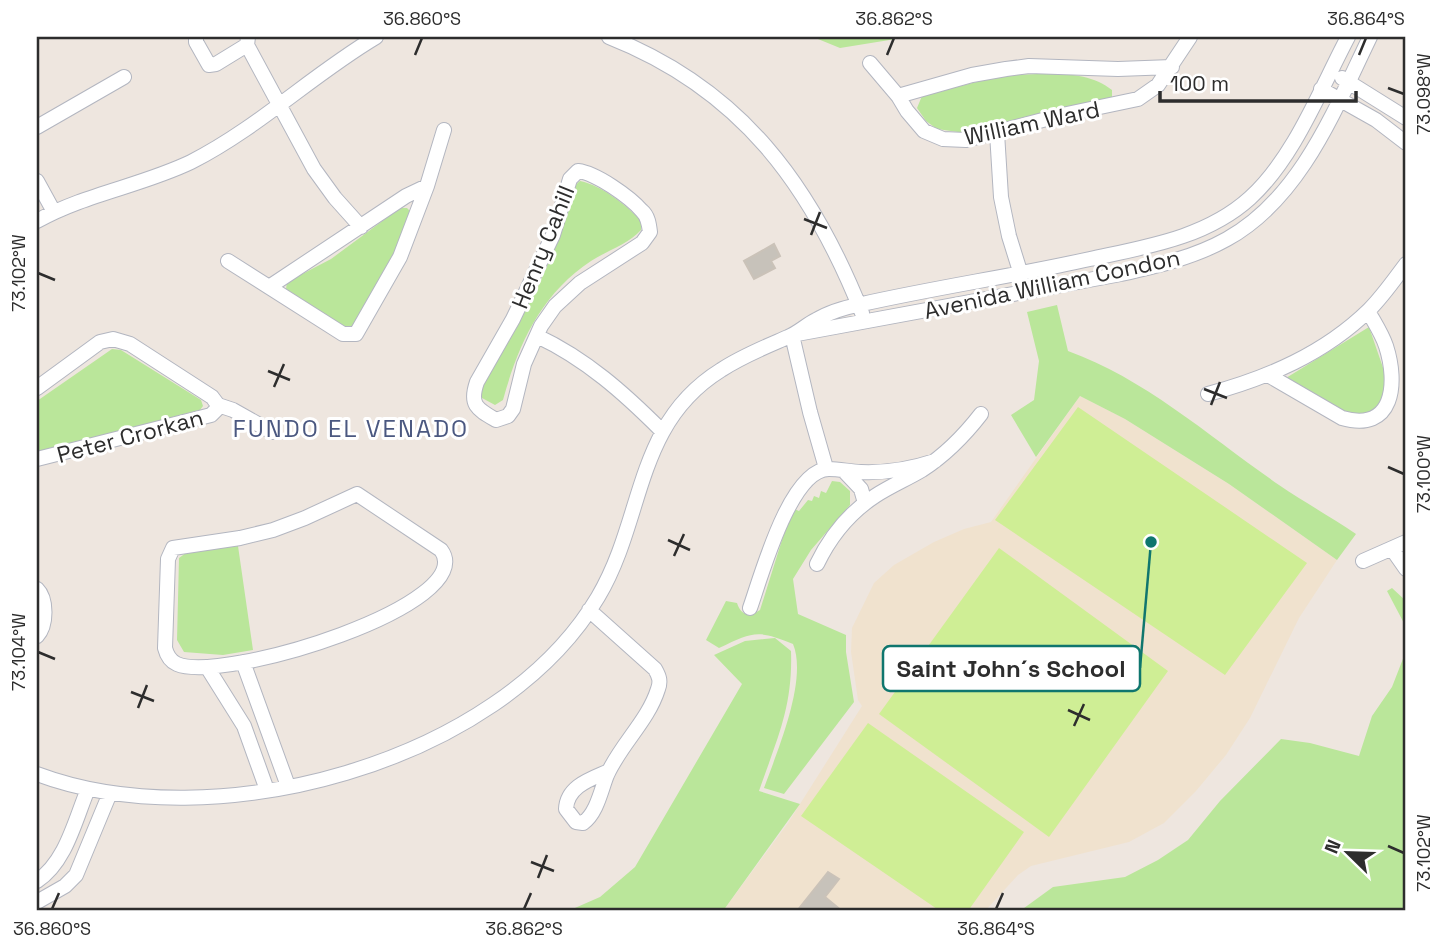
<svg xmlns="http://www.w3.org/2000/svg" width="1443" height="948" font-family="'Space Grotesk',sans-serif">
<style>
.education{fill:#f0e2ce}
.green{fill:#bae69a}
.pitch{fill:#cfee95}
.building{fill:#c7c2ba;stroke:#cac2b8;stroke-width:2}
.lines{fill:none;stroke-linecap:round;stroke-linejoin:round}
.street-casing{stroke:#b3b6c0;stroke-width:16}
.street{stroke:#fff;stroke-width:14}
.ticks{fill:none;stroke:#2d2d2d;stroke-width:2.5}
.labels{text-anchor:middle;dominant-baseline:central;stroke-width:6;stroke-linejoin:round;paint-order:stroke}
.street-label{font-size:23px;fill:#2d2d2d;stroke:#fff}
.neighbourhood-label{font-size:24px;letter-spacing:2px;fill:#4b5880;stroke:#fff}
.leader{fill:none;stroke:#0f766e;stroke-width:2.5}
.callout-dot{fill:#0f766e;stroke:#fff;stroke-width:2.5}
.callout{fill:#fff;stroke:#0f766e;stroke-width:2.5}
.callout-label{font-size:24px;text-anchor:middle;font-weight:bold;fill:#2d2d2d}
.neatline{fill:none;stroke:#2d2d2d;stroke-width:2.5}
.ticks-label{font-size:18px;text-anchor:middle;fill:#2d2d2d}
</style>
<rect width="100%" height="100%" fill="#eee6df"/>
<path class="education" d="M1080,396L1125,419L1229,484L1337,560L1299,618L1250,718L1226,755L1196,791L1164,823L1129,842L1031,866L1018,875L985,911H723L788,823L862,706L858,700L851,652L852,628L874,583L894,565L934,542L964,529L991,522Z"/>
<path class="green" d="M813,37H908L840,48Z
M1003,75C1037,75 1084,67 1112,90V97L1110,100L965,133L937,129L926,121L917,108L922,96Z
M580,181C603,186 624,204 641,220V230C629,244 606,251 591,261C541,294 518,345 503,400L495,405L482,398L481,386L513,334L538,287L560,235L573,187Z
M400,208H407L410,211L397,252L354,328H339L312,306L286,289L287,282L331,259Z
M1057,305L1068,351C1146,379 1211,438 1279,485C1304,502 1331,517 1356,534L1337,560L1229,484L1125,419L1080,396L1036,457L1011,415L1034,400L1039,361L1027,312Z
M1369,327L1389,385L1380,407L1366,417L1348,413L1286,378Z
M112,349L121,350L201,400L203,406L200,410L37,452V401Z
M832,481L840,482L850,491V505L811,550L793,579L798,614L846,635V652L854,702L784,794L764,788C777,752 808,680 793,644C757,629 753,632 719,648L706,640L726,601L737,603C741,616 750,617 760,610L792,508L799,511L808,500L812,501L814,496L819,498L821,491L826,493Z
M238,546L253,650L223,655L184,652L177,640L179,558L190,550Z
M1392,588L1406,601V627L1387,591Z
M775,638L791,651C793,707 777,739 759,791L800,804L723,911H568L600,897L635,867L742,684L714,655L745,641Z
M1406,651V911H1020L1053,887L1125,877L1158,860L1188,840L1220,801L1281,739L1310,743L1359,756L1372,716L1392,687Z"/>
<path class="pitch" d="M1078,407L1307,563L1225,675L995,520Z
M999,548L1168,671L1049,837L879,714Z
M868,723L1024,832L968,911H940L801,816Z"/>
<path class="building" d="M774,244L780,256L771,261L775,268L754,279L744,261Z
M828,872L839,879L825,897L842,911H797Z"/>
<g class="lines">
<defs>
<path id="street" d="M196,37V42L209,65L216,64L247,45
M248,37L247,45L314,169L335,198L361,227
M609,37C741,89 811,185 862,313
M870,63L898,96
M1172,67L1118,69L1029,66L1006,69L972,75L898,96L907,111L924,131L943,139L966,140L1062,115L1138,99L1158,85L1190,37
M1342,78L1406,118
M1321,89L1376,120L1406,143
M37,127L124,77
M997,133L1001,197L1009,236L1023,281
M578,171C596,173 630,197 642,211C648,216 649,224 650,232L642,243L580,283L555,306L541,326L524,364L513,409L508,416L496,420C477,409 469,405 477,382L513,319L553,235L570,179Z
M37,181L54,212
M37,221C85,194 141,186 191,162C258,128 312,75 376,37
M228,261L343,334H356L400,257L427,186L444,130
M269,287L406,196L427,186
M797,334L1121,274C1157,266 1195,257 1227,239C1301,198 1335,109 1370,37
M792,335L810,412L826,468
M537,336C586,359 624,393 662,431
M1268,375L1342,418C1394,433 1398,383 1386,346C1382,334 1374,322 1368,311
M37,388L100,342L113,339L130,344L212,397L218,405L233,410L272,432
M1208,394C1267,378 1324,354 1369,310C1383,296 1394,280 1406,264
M37,459L211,415L217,409L218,405
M844,471L861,489L865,503
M357,494L441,550C481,604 223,684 177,664C170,661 167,656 165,648L168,559L173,548L240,538L273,530L305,518Z
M1392,549L1406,569
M1363,561L1406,542
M817,564C830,537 849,513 875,496C890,486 907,479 922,470C945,455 964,436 981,414
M37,589C47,599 47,625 37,636
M750,608C761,577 790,469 829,469C840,469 851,472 861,472C887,473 911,469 935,461
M589,610L655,669C659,676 661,681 658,689C648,721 621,744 607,775C601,790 597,813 583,823L576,822L566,809C567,786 591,779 609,771
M243,662L288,786
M207,667L244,726L267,790
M37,774C213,840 499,764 598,597C645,518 634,424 721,370C742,356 765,347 788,337C798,333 806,325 816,320C829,312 847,307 862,304C938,287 1014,276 1090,259C1145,247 1206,238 1250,198C1294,158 1320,90 1348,37
M37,881C66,862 75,820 88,789
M37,902L65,886L76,875L110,793"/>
</defs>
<use href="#street" class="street-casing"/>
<use href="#street" class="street"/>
</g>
<path class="ticks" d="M415,55L422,38M887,55L894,38M1359,55L1366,38M1388,88L1404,94M804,219L827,228M811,235L820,212M38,273L55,280M268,371L290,380M274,387L284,364M1204,389L1227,398M1211,405L1220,382M1388,467L1404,474M668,540L690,550M674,556L684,534M38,652L55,659M131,692L154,701M138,708L147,685M1068,710L1090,720M1074,726L1084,704M1388,846L1404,853M531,862L554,871M538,878L547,855M52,909L59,893M524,909L531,893M996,909L1003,893"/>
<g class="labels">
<g class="street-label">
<text transform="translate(1032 123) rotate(-12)">William Ward</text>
<text transform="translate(543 247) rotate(-68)">Henry Cahill</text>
<text transform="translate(1052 284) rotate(-12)">Avenida William Condon</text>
<text transform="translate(130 436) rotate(-15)">Peter Crorkan</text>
</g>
<g class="neighbourhood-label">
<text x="351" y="428">FUNDO EL VENADO</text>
</g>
</g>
<path class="leader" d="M1151 542L1140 668"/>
<circle class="callout-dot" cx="1151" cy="542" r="7"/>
<rect class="callout" x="883" y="646" width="257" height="45" rx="7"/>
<g class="callout-label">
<text x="1011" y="677">Saint John´s School</text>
</g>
<rect width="1443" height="948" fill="none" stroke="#ffffff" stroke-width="77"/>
<g transform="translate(1348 853) rotate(293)" stroke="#ffffff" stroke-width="5" paint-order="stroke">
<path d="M0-5L12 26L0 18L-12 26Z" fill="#2d2d2d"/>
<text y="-10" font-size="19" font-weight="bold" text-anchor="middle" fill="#2d2d2d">N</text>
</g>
<path d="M1160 91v10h196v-10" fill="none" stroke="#2d2d2d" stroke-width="3.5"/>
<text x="1170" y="91" font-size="21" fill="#2d2d2d" stroke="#ffffff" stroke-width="5" paint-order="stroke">100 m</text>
<rect x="38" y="38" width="1366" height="871" class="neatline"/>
<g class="ticks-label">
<text x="422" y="25">36.860°S</text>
<text x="894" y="25">36.862°S</text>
<text x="1366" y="25">36.864°S</text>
<text transform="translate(1424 94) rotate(-90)" y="6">73.098°W</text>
<text transform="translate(19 273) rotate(-90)" y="6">73.102°W</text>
<text transform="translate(1424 474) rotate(-90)" y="6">73.100°W</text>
<text transform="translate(19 652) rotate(-90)" y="6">73.104°W</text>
<text transform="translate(1424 853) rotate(-90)" y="6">73.102°W</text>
<text x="52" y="935">36.860°S</text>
<text x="524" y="935">36.862°S</text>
<text x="996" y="935">36.864°S</text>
</g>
</svg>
